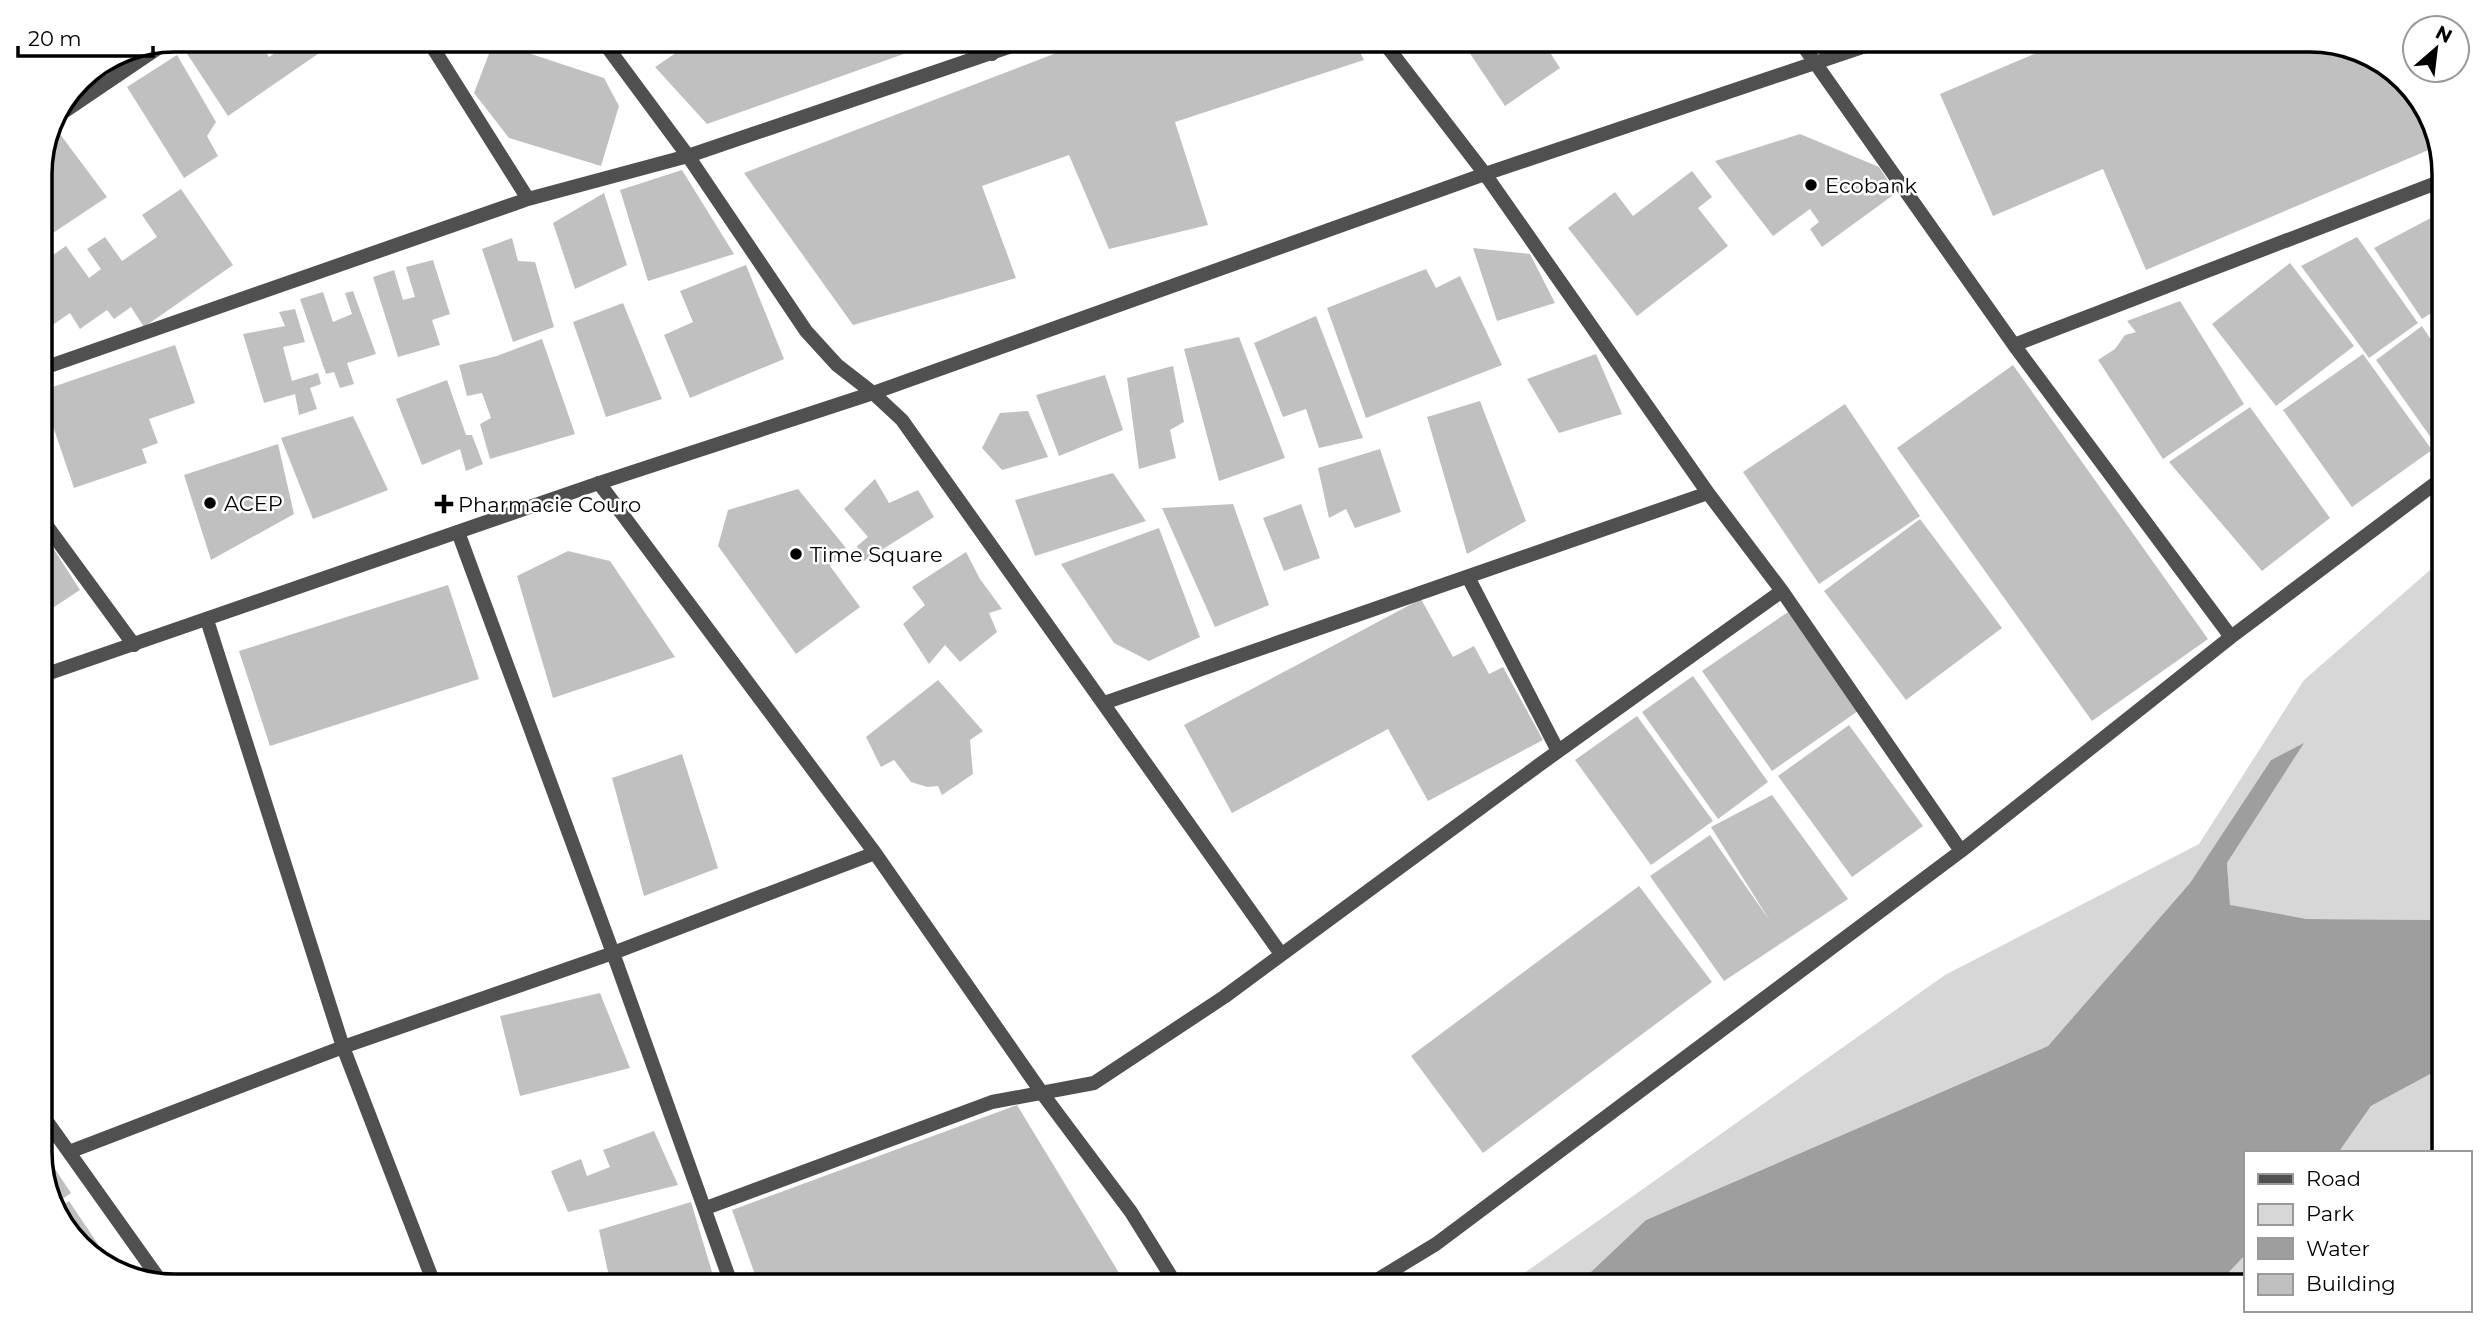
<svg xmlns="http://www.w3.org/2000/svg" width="2485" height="1326" font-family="Montserrat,sans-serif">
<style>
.green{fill:#d7d7d7}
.water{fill:#9e9e9e}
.building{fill:#c0c0c0}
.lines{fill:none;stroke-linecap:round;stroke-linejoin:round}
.minor{stroke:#505050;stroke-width:14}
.tertiary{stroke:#505050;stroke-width:14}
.poi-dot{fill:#000;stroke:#fff;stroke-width:2.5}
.labels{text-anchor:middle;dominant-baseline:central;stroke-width:5;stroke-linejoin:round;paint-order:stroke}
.poi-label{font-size:21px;fill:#000;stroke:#fff;text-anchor:start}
.rim{fill:none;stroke:#000;stroke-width:3.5}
</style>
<rect width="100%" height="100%" fill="#fff"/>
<path class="green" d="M2445,557V920L2307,919L2230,906L2227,863L2303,744L2271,760L2190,883L2048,1046L1646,1220L1576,1286H1506L1945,975L2199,844L2304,680Z
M2445,1066L2444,1153H2338L2371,1106Z
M2245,1255V1286H2216Z"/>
<path class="water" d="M2304,743L2227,863L2230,905L2307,919L2445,920V1066L2371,1106L2338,1153H2245V1255L2216,1286H1576L1646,1220L2048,1046L2190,883L2271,760Z"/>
<path class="building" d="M178,40H258L269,57L293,40H338L228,116Z
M695,40H940V41L707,124L655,67Z
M1090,40H1354L1364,60L1175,122L1208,225L1109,249L1069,155L982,186L1016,278L853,325L744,173Z
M1420,40H1436L1426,48Z
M1461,40H1542L1560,68L1505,106Z
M2067,40H2310L2370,54L2422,100L2438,146L2146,270L2103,169L1993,216L1940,94Z
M510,47L604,78L619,106L601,166L509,138L474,93L490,51Z
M177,55L216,122L207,136L218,156L184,178L127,87Z
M60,134L107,197L53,233L41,216V166L52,141Z
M1800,134L1879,167L1896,193L1822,247L1810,229L1819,222L1810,209L1773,236L1715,161Z
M682,170L734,254L648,281L620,190Z
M1692,171L1712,197L1698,208L1728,246L1637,316L1568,228L1615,192L1633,216Z
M181,189L233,265L144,327L131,307L114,319L107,310L80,329L70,313L41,333V263L66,246L89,278L101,269L87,249L105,237L122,261L157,237L142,215Z
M604,193L627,265L575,289L553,223Z
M2444,211L2445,304L2422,319L2374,248Z
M2357,237L2418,323L2369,358L2301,266Z
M512,238L518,261L535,262L554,327L513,342L482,249Z
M1473,248L1530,254L1555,303L1497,321Z
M433,260L450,314L432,320L440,345L398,357L373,277L394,270L403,300L415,297L406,267Z
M2290,263L2354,346L2276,406L2212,324Z
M746,265L784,359L690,398L664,335L693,322L680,291Z
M1426,269L1436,288L1460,276L1502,365L1366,418L1327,308Z
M353,291L376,354L347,363L354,384L340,388L334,372L326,374L300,299L323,292L333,322L352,314L345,293Z
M2180,301L2244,404L2163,459L2098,360L2115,349L2125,335L2136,332L2127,321Z
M623,303L662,399L606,417L573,322Z
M295,309L305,342L283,347L292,381L318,373L321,384L310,388L317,409L299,415L295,394L264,403L243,334L285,326L279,312Z
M2445,315V345L2431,323Z
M1316,316L1363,438L1319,448L1306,409L1283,417L1254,343Z
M2422,326L2445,361V434L2434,442L2376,360Z
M1239,337L1285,458L1219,481L1184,349Z
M542,339L575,434L490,459L480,424L491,418L482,393L467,396L459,365L497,356Z
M175,345L195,403L149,419L158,443L142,449L147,463L74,488L41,391Z
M1596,354L1622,414L1559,433L1527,379Z
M2363,354L2432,450L2352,507L2283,410Z
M2013,365L2208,639L2092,721L1897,448Z
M1173,366L1184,422L1170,430L1176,458L1139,469L1127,378Z
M1105,375L1123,430L1059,456L1036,395Z
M447,380L466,435H472L483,464L466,471L460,449L422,465L396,399Z
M1480,401L1526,521L1467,554L1427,417Z
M1845,404L1920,516L1819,584L1743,472Z
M2250,407L2330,518L2262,571L2169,462Z
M1028,411L1048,457L1002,470L982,448L1000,413Z
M353,416L388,490L313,519L281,438Z
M278,444L294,514L211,560L184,475Z
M1380,449L1401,512L1355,528L1346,509L1329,518L1318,468Z
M1113,473L1146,521L1035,556L1015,500Z
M875,479L889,503L918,490L934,517L864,561L857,546L868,537L844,509Z
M798,489L846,548L830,566L860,607L796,654L718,546L728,510Z
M1233,504L1269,605L1215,627L1162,508Z
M1301,504L1320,558L1284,571L1263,518Z
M1920,519L2002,628L1906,700L1824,591Z
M1159,528L1200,637L1149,661L1114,643L1061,564Z
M41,529L80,590L51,609L41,593Z
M568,551L610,561L675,657L553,698L517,576Z
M966,552L980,579L1002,609L989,613L997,632L960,662L945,645L929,664L903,624L925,605L912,587Z
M448,585L479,679L270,746L239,651Z
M1421,599L1453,657L1474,646L1489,674L1503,667L1543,740L1428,801L1388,729L1232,813L1184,725Z
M1788,612L1858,711L1772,771L1702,671Z
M1693,676L1768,782L1718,819L1642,712Z
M938,680L983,731L970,740L973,774L942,795L938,786L927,787L911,782L894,760L881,767L866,737Z
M1637,716L1713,821L1651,865L1575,760Z
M1849,725L1923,826L1852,877L1778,776Z
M682,754L718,868L644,896L612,778Z
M1772,795L1848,899L1724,981L1650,876L1710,835L1770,921L1711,827Z
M1639,886L1712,982L1483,1153L1411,1056Z
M600,993L630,1068L520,1096L500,1016Z
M1017,1105L1127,1286H759L732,1210Z
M654,1131L678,1185L568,1212L551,1171L581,1159L587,1176L610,1167L603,1150Z
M41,1148L71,1193L55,1204L41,1161Z
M69,1201L116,1271L115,1272L63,1226L57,1209Z
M691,1202L712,1272L671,1286H611L599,1230Z"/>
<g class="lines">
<path class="minor" d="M428,40L528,199
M602,40L688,156L806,331L837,365L873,393L902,420L1281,954
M982,40L992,54
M1382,40L1485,174L1708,493L1782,591L1961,851
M1799,40L2014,345L2231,637
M65,111L167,42
M2014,345L2444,180
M41,369L528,199L688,156L1029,40
M599,483L875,853L1042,1093L1131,1212L1177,1286
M41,518L134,645
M458,532L613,953L732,1286
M1468,577L1558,751
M207,620L343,1047L435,1286
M1104,703L1708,493
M41,1113L162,1283
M69,1152L343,1047L613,953L875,853
M706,1208L992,1102L1094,1083L1224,997L1539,765L1782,591
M1367,1286L1436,1244L1961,851L2231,637L2445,476"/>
<path class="tertiary" d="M41,676L599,483L873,393L1485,174L1883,40"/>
</g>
<g class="poi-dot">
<circle cx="1811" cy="185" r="7"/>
<circle cx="210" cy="503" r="7"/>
<path d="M440.5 493.5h7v7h7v7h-7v7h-7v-7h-7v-7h7z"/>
<circle cx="796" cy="554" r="7"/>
</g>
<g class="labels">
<g class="poi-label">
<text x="1825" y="185">Ecobank</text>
<text x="224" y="503">ACEP</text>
<text x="458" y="504">Pharmacie Couro</text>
<text x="810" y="554">Time Square</text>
</g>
</g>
<path d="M0 0H2485V1326H0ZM174 52H2310A122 122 0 0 1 2432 174V1152A122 122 0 0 1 2310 1274H174A122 122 0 0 1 52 1152V174A122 122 0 0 1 174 52Z" fill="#fff" fill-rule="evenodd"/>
<path class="rim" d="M174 52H2310A122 122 0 0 1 2432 174V1152A122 122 0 0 1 2310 1274H174A122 122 0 0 1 52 1152V174A122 122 0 0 1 174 52Z"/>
<rect x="2244" y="1151" width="228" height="161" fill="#ffffff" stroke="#999999" stroke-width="2"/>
<rect x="2258" y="1174" width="35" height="10" fill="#505050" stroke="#999999" stroke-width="2"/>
<text x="2306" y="1186" font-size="21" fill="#000000">Road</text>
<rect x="2258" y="1204" width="35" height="21" fill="#d7d7d7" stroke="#999999" stroke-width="2"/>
<text x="2306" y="1221" font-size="21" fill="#000000">Park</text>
<rect x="2258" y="1238" width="35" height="21" fill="#9e9e9e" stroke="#999999" stroke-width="2"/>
<text x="2306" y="1256" font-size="21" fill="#000000">Water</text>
<rect x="2258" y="1274" width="35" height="21" fill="#c0c0c0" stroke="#999999" stroke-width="2"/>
<text x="2306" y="1291" font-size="21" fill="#000000">Building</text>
<g transform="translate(2436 49) rotate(28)"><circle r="33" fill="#ffffff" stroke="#999999" stroke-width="2"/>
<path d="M0-5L12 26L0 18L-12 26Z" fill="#000000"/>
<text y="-10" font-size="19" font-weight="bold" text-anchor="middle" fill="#000000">N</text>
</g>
<path d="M18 46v10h135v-10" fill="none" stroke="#000000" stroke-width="3.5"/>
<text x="28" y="46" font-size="21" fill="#000000" stroke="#ffffff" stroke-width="5" paint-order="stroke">20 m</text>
</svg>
